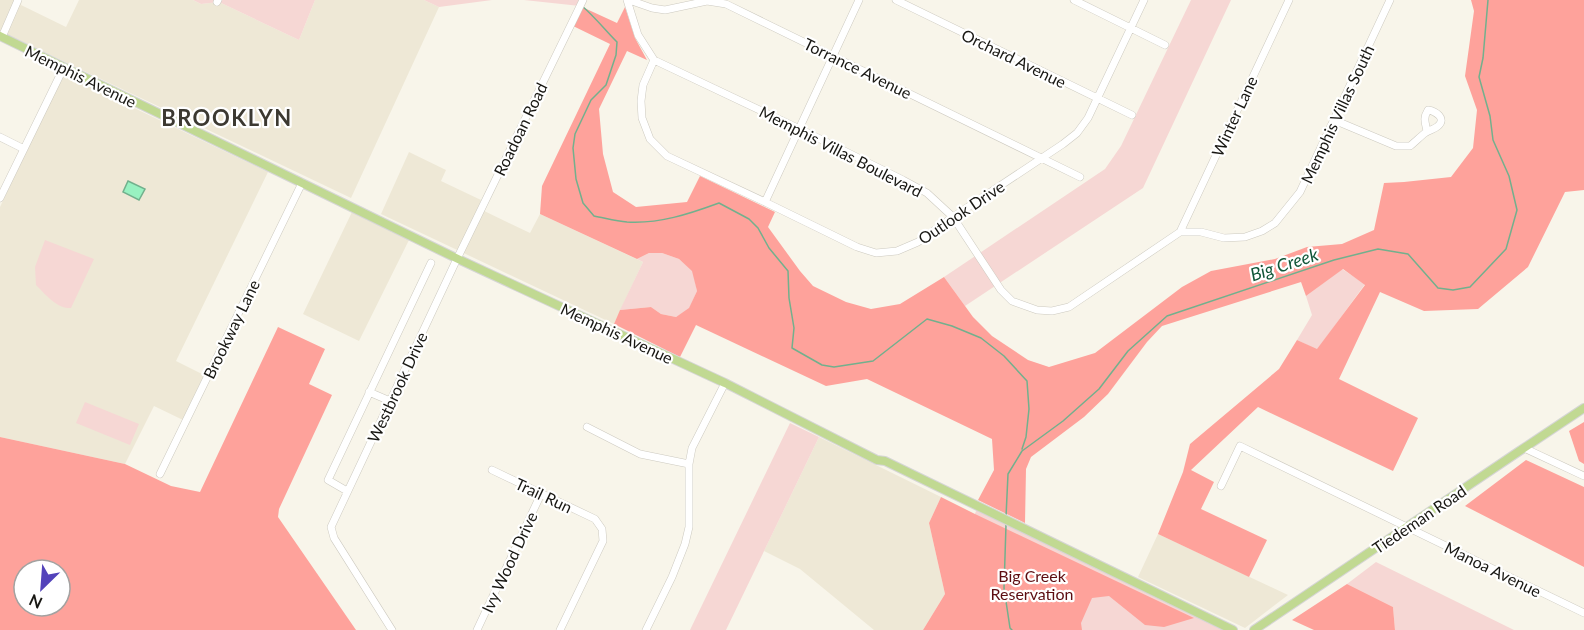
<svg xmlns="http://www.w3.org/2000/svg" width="1584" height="630" font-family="Lato,sans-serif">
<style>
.built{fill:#eee8d6}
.green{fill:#f6d7d4}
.forest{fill:#fea29b;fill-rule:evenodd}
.water{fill:#98f1c1;stroke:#72b08d;stroke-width:1.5}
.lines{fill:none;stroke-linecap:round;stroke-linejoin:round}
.stream{stroke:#72b08d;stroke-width:1.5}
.minor-casing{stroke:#cdcac0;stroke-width:8}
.major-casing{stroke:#d5d5d5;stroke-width:10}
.minor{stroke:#fff;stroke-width:7}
.major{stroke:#c1d992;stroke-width:8}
.labels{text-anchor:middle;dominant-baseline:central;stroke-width:4.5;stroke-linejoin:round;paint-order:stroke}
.street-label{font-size:16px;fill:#181713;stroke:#fff}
.park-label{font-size:16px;fill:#5d0d11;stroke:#fff}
.water-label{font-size:18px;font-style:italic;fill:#115638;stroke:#fff}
.district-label{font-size:22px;font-weight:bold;letter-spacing:1.5px;fill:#3c3931;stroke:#fff}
</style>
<rect width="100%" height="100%" fill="#f8f5ea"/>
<path class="built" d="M0,0H22L21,5L66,27L79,0H193L201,4L219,2L299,40L315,0H424L439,7L351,198L0,31Z
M63,74L268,172L176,361L204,375L183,420L154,406L125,464L0,437V207Z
M409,152L446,170L441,181L481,200L478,208L530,233L540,214L643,262L614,324L381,214Z
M352,212L409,240L359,341L303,314Z
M819,437L941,497L929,523L945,594L923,630H874L800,569L764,551Z
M1158,534L1288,595L1245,628L1138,577Z"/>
<path class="green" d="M193,0H315L299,40L219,2L201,4Z
M424,0H492L439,7Z
M524,0H583L580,6Z
M1191,0H1231L1143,188L965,306L944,277L1105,169L1121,146Z
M45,240L94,259L71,308C57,309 45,294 36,285L35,267Z
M649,253H662L679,259L693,271L697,291L689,309L676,317L661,314L651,307L620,310L643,262L637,259Z
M1342,269L1365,284L1317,350L1297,340L1312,315L1306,296Z
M85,402L139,424L130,445L76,423Z
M790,423L819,437L726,630H690Z
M978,507L1233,630H1001L971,522Z
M1376,562L1514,630H1395L1393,607L1347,584Z"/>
<path class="forest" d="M1471,0H1584V190L1565,192L1528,267L1478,309L1424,311L1380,292L1339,379L1418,418L1393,471L1258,407L1191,470L1214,482L1201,509L1267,540L1249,577L1158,534L1183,472L1190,444L1279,369L1297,340L1317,349L1365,285L1343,269L1306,296L1301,282L1162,326L1147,342L1108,394L1084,417L1031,457L1026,469L1025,523L978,500L994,470L992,439L867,379L826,386L696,325L680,357L614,324L620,310L651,307L661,314L676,317L689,308L697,291L692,271L679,259L662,253H649L637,259L540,214L542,186L610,44L571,25L580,6L617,23L625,7L635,38L647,60L627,51L599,109L603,154L613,192L636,207L687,202L700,176L775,212L768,227L800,271L813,286L846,302L871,309L900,304L944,277L973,317L992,336L1028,360L1049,367L1095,353L1182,287L1211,271L1275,259L1307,247L1342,244L1374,230L1384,183L1404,182L1451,177L1473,148L1477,110L1465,76L1474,11Z
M278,327L325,349L309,384L332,395L279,509L278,517L356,630H0V437L125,464L171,486L200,492ZM24,570H60V606H24Z
M1584,422V464L1579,461L1569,431Z
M1526,460L1584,487V567L1465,506Z
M941,497L975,514L1194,618L1164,627L1145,625L1109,596L1092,598L1081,623L1082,630H923L945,594L929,523Z
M1347,584L1393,607L1395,630H1314L1292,620Z"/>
<path class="water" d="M128,181L145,189L139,200L123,192Z"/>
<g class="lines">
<path class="stream" d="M582,6C594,16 606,31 617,42L616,55L606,85L591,100L575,134L573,148L576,179L583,203L594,216C605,218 616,221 627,222C659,224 689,214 719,203L749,219L758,228L769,248L788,271L789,298L794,328L792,348L822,365L834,367L873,361L927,319L952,326L981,338L1004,356L1027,381L1029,409L1026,437L1022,449
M1006,517L1008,474L1022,451L1063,421L1099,389L1128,351L1167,316L1334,260L1378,249L1408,254L1438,288L1453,290L1470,287L1506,249L1517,210L1509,176L1493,140L1490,116L1479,77L1483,58L1488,0
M1006,525L1004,588L1010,628L1012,630"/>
<defs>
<path id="minor" d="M627,0L638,35L654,60L806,132L903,180L927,193L953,217L1001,290L1012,301L1037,310L1052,311L1069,307L1180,232H1201L1224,238L1245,237L1262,231L1275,223L1300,192L1390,0
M629,0L652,8L665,10L707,1L726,4L1080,177
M896,0L1132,115
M1074,0L1165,45
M217,2L218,0
M2,37L18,0
M654,60L643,85L641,101L642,118L650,139L667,156L765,202L857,247L876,253L897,251L918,242L953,217L1063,144L1077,133L1088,118L1144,0
M1334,120L1396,146H1410C1415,142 1420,137 1425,133C1429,130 1435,129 1438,126C1447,118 1435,111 1428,110C1423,118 1425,122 1427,131
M0,137L24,149
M0,198L64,67
M765,202L859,0
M1180,232L1289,0
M369,392L390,401
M587,427L640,454L689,464
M1524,448L1584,476
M492,470L595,519L602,529L603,541L560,630
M160,474L302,183
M1221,486L1240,446L1584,613
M347,491L328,480L431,263
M392,630L334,538L331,527L455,263L583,0
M477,630L541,494
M646,630L672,577L685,544L689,527V464L692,448L725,383"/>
<path id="major" d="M0,36L458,259L725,383L877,460L885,461L1233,630
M1254,630L1518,452L1584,408"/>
</defs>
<use href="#minor" class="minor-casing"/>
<use href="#major" class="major-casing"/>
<use href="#minor" class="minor"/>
<use href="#major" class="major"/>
</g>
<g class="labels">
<g class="street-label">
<text transform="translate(1014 58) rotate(26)">Orchard Avenue</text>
<text transform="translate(858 68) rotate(26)">Torrance Avenue</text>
<text transform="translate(81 76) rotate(26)">Memphis Avenue</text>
<text transform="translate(1337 114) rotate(-65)">Memphis Villas South</text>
<text transform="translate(1234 116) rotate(-65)">Winter Lane</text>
<text transform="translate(520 129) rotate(-64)">Roadoan Road</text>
<text transform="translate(841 151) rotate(27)">Memphis Villas Boulevard</text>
<text transform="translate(961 212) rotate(-34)">Outlook Drive</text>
<text transform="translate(231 329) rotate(-64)">Brookway Lane</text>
<text transform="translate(617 333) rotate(25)">Memphis Avenue</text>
<text transform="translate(397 387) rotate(-65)">Westbrook Drive</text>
<text transform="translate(544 495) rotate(25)">Trail Run</text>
<text transform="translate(1419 519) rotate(-34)">Tiedeman Road</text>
<text transform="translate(509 562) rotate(-65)">Ivy Wood Drive</text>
<text transform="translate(1493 569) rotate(26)">Manoa Avenue</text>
</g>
<g class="park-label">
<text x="1032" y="575">Big Creek<tspan x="1032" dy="18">Reservation</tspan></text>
</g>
<g class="water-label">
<text transform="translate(1284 264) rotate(-18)">Big Creek</text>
</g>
<g class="district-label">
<text x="227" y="117">BROOKLYN</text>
</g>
</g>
<g transform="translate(42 588) rotate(205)"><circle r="28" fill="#ffffff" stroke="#a3a2a1" stroke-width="1.5"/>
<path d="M0-4.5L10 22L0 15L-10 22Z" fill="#5343ba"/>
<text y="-9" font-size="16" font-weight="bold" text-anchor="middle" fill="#181713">N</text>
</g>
</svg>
